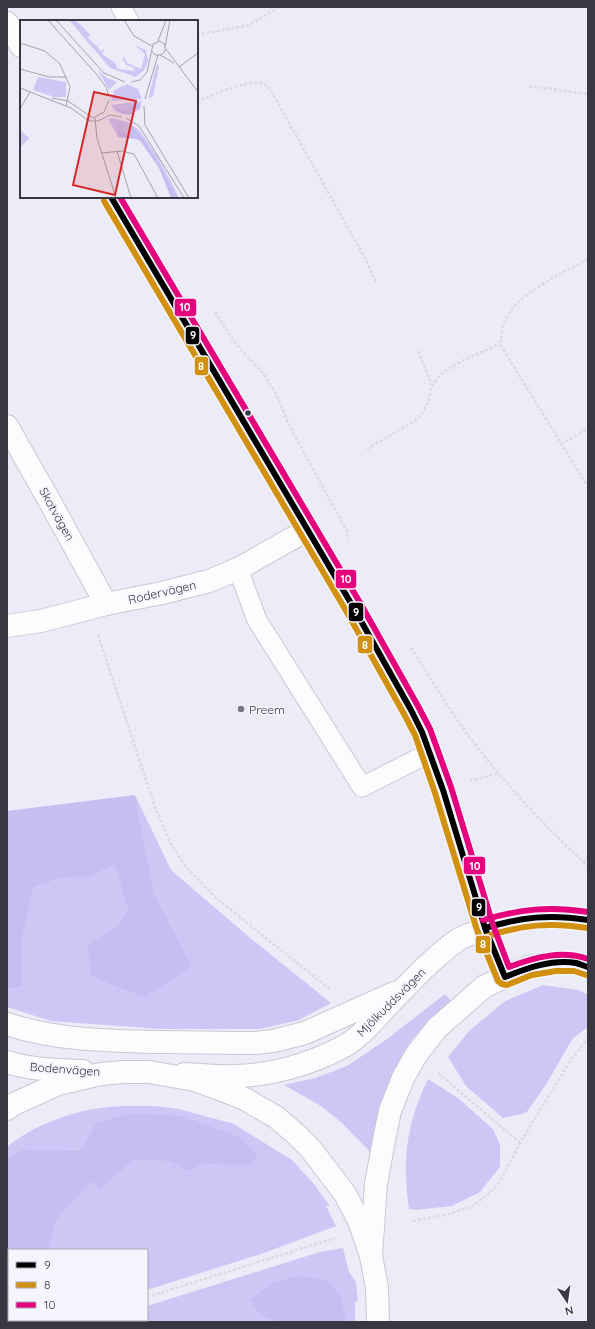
<svg xmlns="http://www.w3.org/2000/svg" width="595" height="1329" font-family="Quicksand,sans-serif">
<style>
.green{fill:#cec7f6}
.forest{fill:#c6bef0}
.lines{fill:none;stroke-linecap:round;stroke-linejoin:round}
.service-casing{stroke:#c9c8d3;stroke-width:21}
.minor-casing{stroke:#c9c8d3;stroke-width:24}
.tertiary-casing{stroke:#c9c8d3;stroke-width:24}
.primary-casing{stroke:#c9c8d3;stroke-width:24}
.path{stroke:#dcdbdf;stroke-width:2.5;stroke-dasharray:3 2;stroke-linecap:butt}
.service{stroke:#fcfcfe;stroke-width:19}
.minor{stroke:#fcfcfe;stroke-width:22}
.tertiary{stroke:#fcfcfe;stroke-width:22}
.primary{stroke:#fcfcfe;stroke-width:22}
.bus-1-casing{stroke:#f5f4ff;stroke-width:9}
.bus-2-casing{stroke:#f5f4ff;stroke-width:9}
.bus-3-casing{stroke:#f5f4ff;stroke-width:9}
.bus-1{stroke:#000;stroke-width:6}
.bus-2{stroke:#d1900d;stroke-width:6}
.bus-3{stroke:#e5007d;stroke-width:6}
.bus-dot{fill:#393842;stroke:#f5f4ff;stroke-width:1.5}
.poi-dot{fill:#787782;stroke:#f5f4ff;stroke-width:1.5}
.labels{text-anchor:middle;dominant-baseline:central;stroke-width:3.5;stroke-linejoin:round;paint-order:stroke}
.street-label{font-size:12px;fill:#393842;stroke:#f5f4ff}
.poi-label{font-size:12px;fill:#393842;stroke:#f5f4ff;text-anchor:start}
.inset-road{fill:none;stroke:#a4a3af;stroke-width:1}
.view{fill:#d62828;fill-opacity:0.15;stroke:#d62828;stroke-width:2}
.inset-edge{fill:none;stroke:#393842;stroke-width:2}
.line-badge{stroke:#f5f4ff;stroke-width:1.5}
.badge-label{font-size:11px;text-anchor:middle;font-weight:bold;fill:#fff}
</style>
<rect width="100%" height="100%" fill="#ecebf8"/>
<path class="green" d="M135,795L171,870L249,937L331,1003L299,1020L260,1029H161L51,1021L7,1007V989L22,987L21,943L34,887L62,878L89,877L114,865L128,909L118,925L88,944L192,966L154,892Z
M543,985L578,990L588,995V1027L573,1038L545,1086L526,1113L503,1118L466,1086L448,1057L469,1031L505,1001Z
M445,994L451,1001C437,1014 415,1033 405,1050C389,1080 382,1123 374,1156L342,1123L321,1106L284,1085L315,1078L347,1066L387,1039Z
M428,1079L458,1098L493,1129L500,1145V1167L480,1192L452,1206L416,1210L409,1209C402,1159 406,1125 428,1079Z
M121,1106H155L179,1109L234,1124L292,1160L313,1183L330,1206H326L336,1226L264,1253L147,1290V1250H9V1320H50L43,1322H7V1147C29,1128 59,1117 87,1110C98,1108 110,1107 121,1106Z
M343,1248L349,1272L356,1282L358,1301L355,1302V1322H96L103,1320H147V1306L320,1252Z"/>
<path class="forest" d="M135,795L154,892L192,966L165,985L143,997L91,976L88,944L118,925L128,909L114,865L89,877L62,878L34,887L21,943L22,987L7,989V811Z
M132,1113L182,1116L240,1137L257,1155L251,1165L203,1164L186,1171L171,1161L133,1160L99,1190L91,1181L55,1221L48,1250H9V1315L7,1316V1160L21,1150L81,1151L96,1123Z
M298,1276L326,1280L340,1295L347,1322H282L273,1320L260,1314L250,1300L274,1282Z"/>
<g class="lines">
<defs>
<path id="service" d="M121,7L129,21
M238,569L257,620L362,787L429,753"/>
<path id="minor" d="M7,426L49,500L106,604
M7,626L41,621L106,604L162,593L209,581L238,569L307,530"/>
<path id="tertiary" d="M7,23L21,46
M111,197L352,605L411,710L422,732L443,790L485,928L505,977
M7,1024C55,1040 108,1041 158,1042C191,1042 223,1043 256,1043L273,1041L305,1033L394,993
M184,1074C200,1075 217,1077 233,1076C269,1076 308,1065 341,1048C362,1037 377,1016 394,999C414,978 435,956 459,939C464,936 472,934 478,931C513,917 550,914 588,920
M371,1256L376,1184L384,1140L390,1111L403,1078L416,1055L437,1028L485,986L528,967L553,963H573L588,967"/>
<path id="primary" d="M7,1062C31,1070 58,1070 83,1071
M7,1109L14,1104L58,1084L101,1074L124,1072H149L195,1080L243,1098L276,1117L298,1136L310,1148L345,1194L359,1221L371,1256L377,1288L378,1322"/>
</defs>
<use href="#service" class="service-casing"/>
<use href="#minor" class="minor-casing"/>
<use href="#tertiary" class="tertiary-casing"/>
<use href="#primary" class="primary-casing"/>
<path class="path" d="M197,35L249,25L279,7
M529,86L588,94
M197,101C211,96 246,80 260,83C265,84 267,86 270,89L365,258L376,282
M588,259C561,274 516,293 504,323C502,330 501,338 500,344L588,487
M215,312L229,334L242,351L263,373L276,394L289,425L337,513L347,531L348,539
M418,351L432,385
M561,444L588,429
M367,449L416,420C422,414 426,408 429,399C430,394 430,388 433,384C446,364 479,354 500,344
M98,635L155,807L171,844L186,867L216,898L331,990
M411,648C434,683 455,720 481,752C514,793 549,831 588,866
M470,781L499,773
M584,862L588,856
M438,1073L520,1143
M413,1221L445,1215L473,1206L494,1189L504,1174L520,1143L569,1063L588,1038
M147,1297L335,1238
M69,1322L75,1320"/>
<use href="#service" class="service"/>
<use href="#minor" class="minor"/>
<use href="#tertiary" class="tertiary"/>
<use href="#primary" class="primary"/>
<defs>
<path id="bus-1" d="M111,197L352,605L411,710L422,732L443,790L485,928L505,977C527,968 552,959 576,963C580,964 584,966 588,967
M485,928C522,917 549,914 588,920"/>
<path id="bus-2" d="M104,201L345,609L404,714L415,735L435,793L477,930L498,981L502,984L507,985L532,975L556,971H574L586,975
M487,936C523,925 549,922 587,928"/>
<path id="bus-3" d="M120,197L359,601L418,706L430,729L451,787L493,925L509,967C535,957 562,950 588,959
M483,920C521,909 549,906 588,912"/>
</defs>
<use href="#bus-1" class="bus-1-casing"/>
<use href="#bus-2" class="bus-2-casing"/>
<use href="#bus-3" class="bus-3-casing"/>
<use href="#bus-1" class="bus-1"/>
<use href="#bus-2" class="bus-2"/>
<use href="#bus-3" class="bus-3"/>
</g>
<circle class="bus-dot" cx="248" cy="413" r="3.5"/>
<circle class="poi-dot" cx="241" cy="709" r="4"/>
<g class="labels">
<g class="street-label">
<text transform="translate(57 514) rotate(61)">Skotvägen</text>
<text transform="translate(162 592) rotate(-13)">Rodervägen</text>
<text transform="translate(391 1002) rotate(-45)">Mjölkuddsvägen</text>
<text transform="translate(65 1069) rotate(4)">Bodenvägen</text>
</g>
<g class="poi-label">
<text x="249" y="709">Preem</text>
</g>
</g>
<g transform="translate(20 20)">
<rect width="178" height="178" fill="#ecebf8"/>
<path d="M49,0H54L61,5L70,15L68,18L76,26L79,24L77,27L81,31L84,29L82,34L95,43L98,49L115,51L113,47L106,45L103,39L104,36L107,43L121,49L125,34L115,25L126,30L128,41L124,50L116,57L90,48ZM137,44L139,46L133,76L128,79ZM78,50L87,58L97,62L89,70ZM18,57L46,62V77H34L13,70ZM107,64L118,69L122,79L91,81L94,70ZM122,81L120,89L109,95L96,92L91,85ZM93,98L108,102L119,110L137,136L160,178L116,110L109,108L107,112H101V108L97,104L98,117L88,99ZM0,110L9,118L0,128Z" fill="#cec7f6"/>
<path d="M116,82L120,86L112,94H103L95,89L108,90ZM101,102L104,105L101,112H107L109,105H112L126,123L159,178H151L139,148L121,122L117,119L98,117L97,104Z" fill="#c6bef0"/>
<path class="inset-road" d="M28,0L78,56L86,67L89,76M36,0L84,53L105,62M104,0L114,16L132,26M138,21L146,0M0,23L25,31L40,44L50,67L46,86M145,27L150,0M146,29L178,72M140,35L154,43M159,47L178,33M0,49L29,57H47M111,62L120,60L127,52L133,24L140,21L145,25V31L141,35H135L132,31M0,68L51,88L69,101H78L90,95L102,97M32,78L48,81L73,98L84,92L89,80M125,79L138,35M124,86L125,105L169,178M0,89L10,72M75,98L77,118L96,178M106,98L119,106L164,178M97,131L111,178M82,133L102,131L114,134L138,178"/>
<path class="view" d="M74,72L116,81L95,175L53,165Z"/>
<rect width="178" height="178" class="inset-edge"/>
</g>
<g class="line-badge">
<rect x="174" y="298" width="23" height="19" rx="4" fill="#e5007d"/>
<rect x="185" y="326" width="15" height="19" rx="4" fill="#000"/>
<rect x="194" y="356" width="15" height="20" rx="4" fill="#d1900d"/>
<rect x="335" y="569" width="22" height="20" rx="4" fill="#e5007d"/>
<rect x="348" y="602" width="16" height="20" rx="4" fill="#000"/>
<rect x="357" y="635" width="16" height="19" rx="4" fill="#d1900d"/>
<rect x="463" y="856" width="23" height="19" rx="4" fill="#e5007d"/>
<rect x="471" y="898" width="15" height="19" rx="4" fill="#000"/>
<rect x="475" y="935" width="16" height="19" rx="4" fill="#d1900d"/>
</g>
<g class="badge-label">
<text x="185" y="311">10</text>
<text x="193" y="339">9</text>
<text x="201" y="370">8</text>
<text x="346" y="583">10</text>
<text x="356" y="616">9</text>
<text x="365" y="649">8</text>
<text x="475" y="870">10</text>
<text x="479" y="911">9</text>
<text x="483" y="948">8</text>
</g>
<rect width="595" height="1329" fill="none" stroke="#393842" stroke-width="16"/>
<rect x="8" y="1249" width="140" height="72" fill="#f5f4ff" stroke="#aaa9b3"/>
<rect x="16" y="1262" width="20" height="6" fill="#000000" stroke="#aaa9b3"/>
<text x="44" y="1269" font-size="12" fill="#393842">9</text>
<rect x="16" y="1282" width="20" height="6" fill="#d1900d" stroke="#aaa9b3"/>
<text x="44" y="1289" font-size="12" fill="#393842">8</text>
<rect x="16" y="1302" width="20" height="6" fill="#e5007d" stroke="#aaa9b3"/>
<text x="44" y="1309" font-size="12" fill="#393842">10</text>
<g transform="translate(567 1301) rotate(167)" stroke="#f5f4ff" stroke-width="3" paint-order="stroke">
<path d="M0-3L7 15L0 10L-7 15Z" fill="#393842"/>
<text y="-6" font-size="11" font-weight="bold" text-anchor="middle" fill="#393842">N</text>
</g>
</svg>
